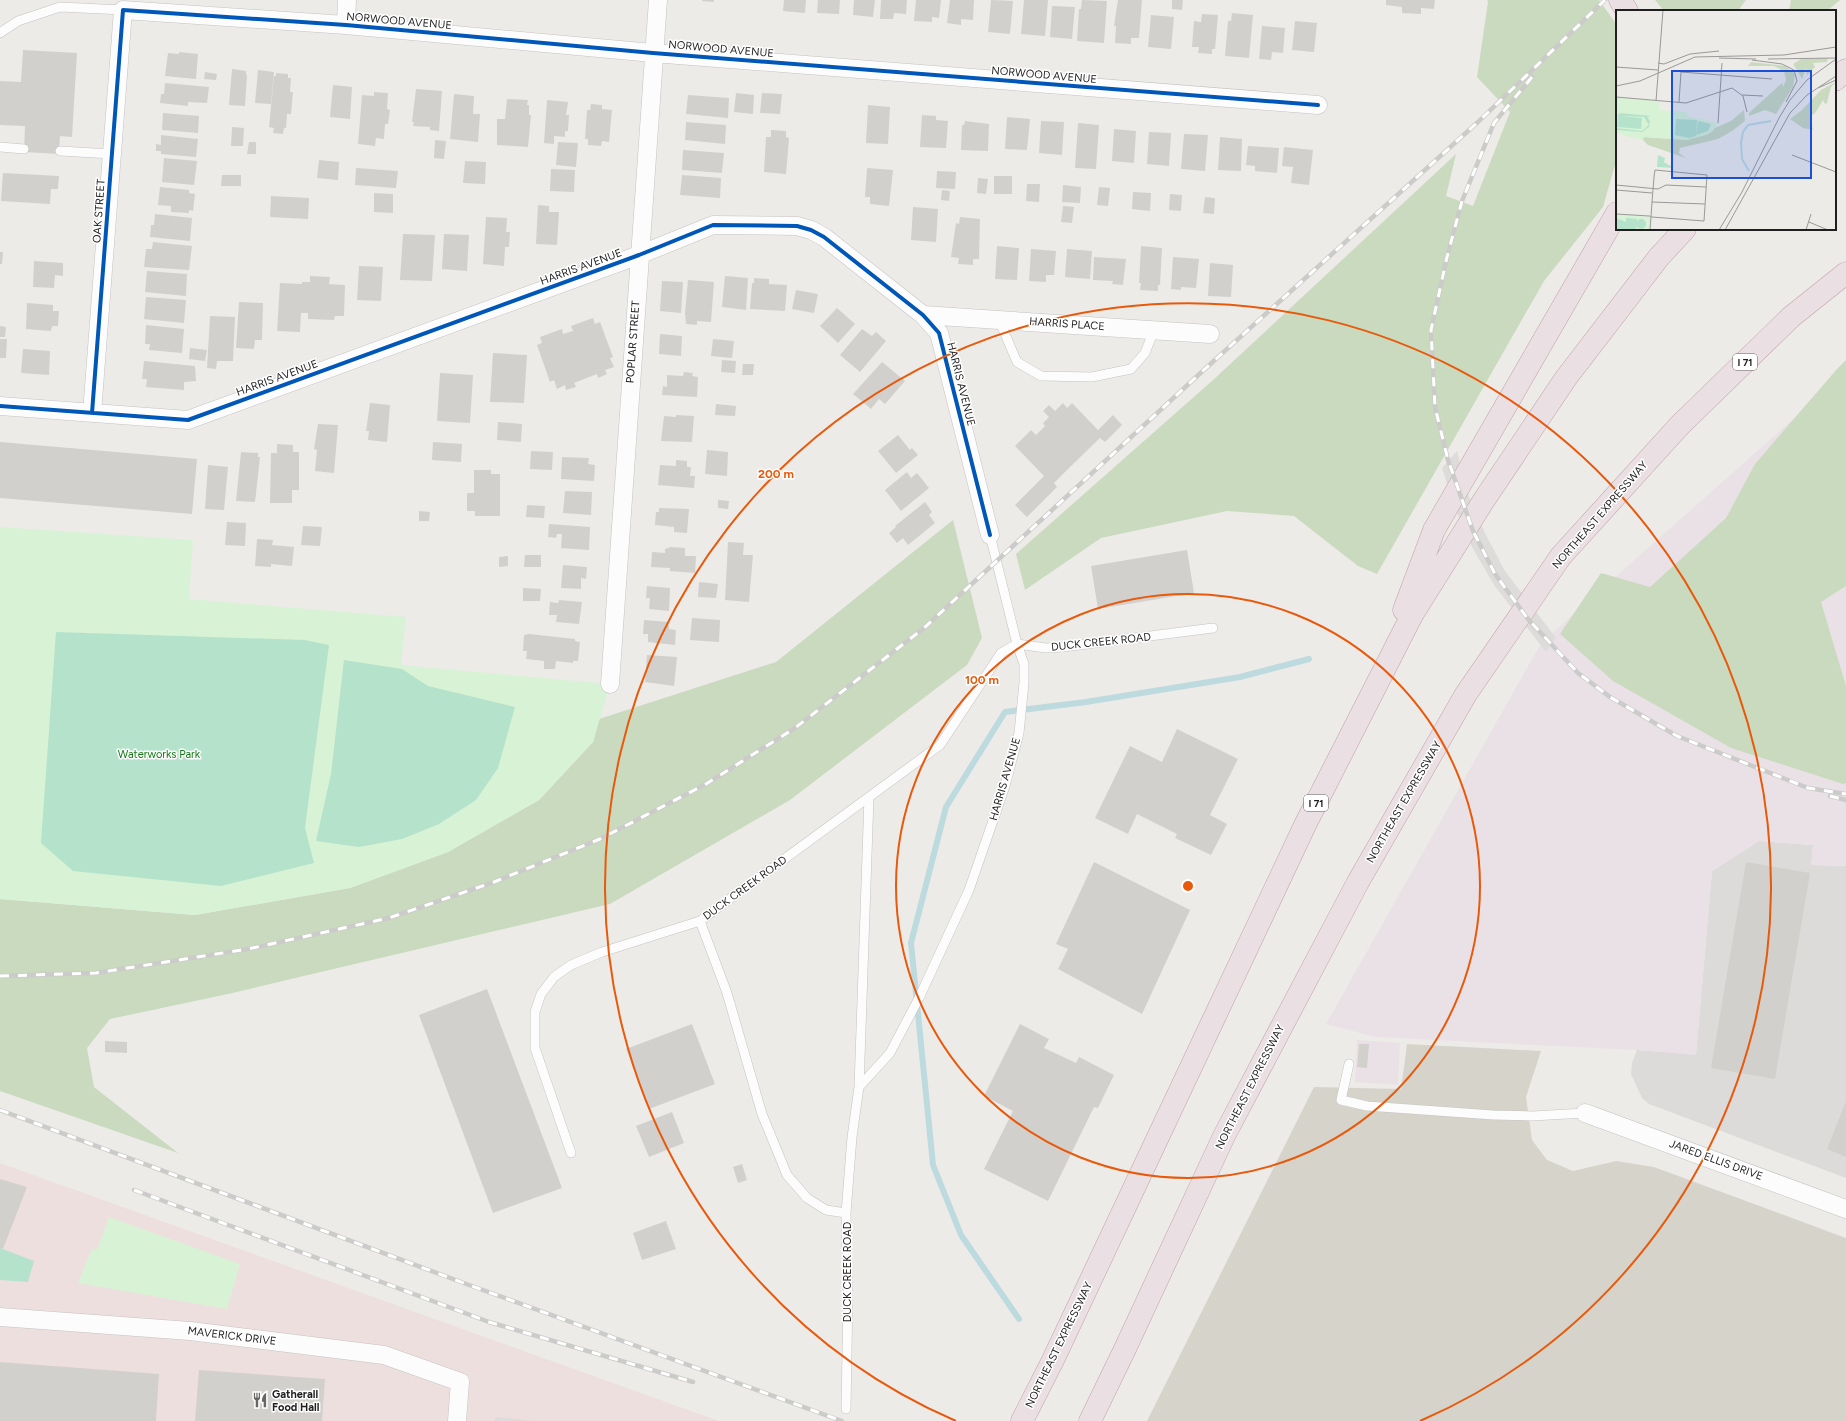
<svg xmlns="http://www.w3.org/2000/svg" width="1846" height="1421" font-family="Figtree,sans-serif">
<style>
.residential{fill:#dcdbd9}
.commercial{fill:#eedfdf}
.industrial{fill:#eae1e7}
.construction{fill:#d6d4ca}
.forest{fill:#cadabf}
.park{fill:#d8f2d5}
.pitch{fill:#b5e2cb}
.parking{fill:#dddcdb}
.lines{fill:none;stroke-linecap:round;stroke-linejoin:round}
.stream{stroke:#bddade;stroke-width:6}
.building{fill:#d2d0cd}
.service-casing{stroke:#c4c3c2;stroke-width:10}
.minor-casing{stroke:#c4c3c2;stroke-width:19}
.motorway-casing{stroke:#c0a1ac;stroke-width:23}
.service{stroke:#fcfcfc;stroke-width:9}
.minor{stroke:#fcfcfc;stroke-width:18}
.motorway{stroke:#eadfe2;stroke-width:22}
.rail-casing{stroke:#cbcbca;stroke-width:4.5}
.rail{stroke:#fff;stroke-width:3;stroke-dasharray:9;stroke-linecap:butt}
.cycleway-casing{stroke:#fff;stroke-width:6}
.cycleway{stroke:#0057b8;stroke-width:4}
.ring{fill:none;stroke:#e8590c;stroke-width:2}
.labels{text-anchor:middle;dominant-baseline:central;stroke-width:3;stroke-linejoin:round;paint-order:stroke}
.shield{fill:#fff;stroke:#626262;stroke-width:1}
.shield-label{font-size:10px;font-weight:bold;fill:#1f1f1f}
.street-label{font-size:11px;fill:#1f1f1f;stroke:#fff}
.park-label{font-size:11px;fill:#127913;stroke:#fff}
.poi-label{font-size:11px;font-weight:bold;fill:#1f1f1f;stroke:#fff;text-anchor:start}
.inset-river{fill:none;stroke:#bddade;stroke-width:2}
.inset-road{fill:none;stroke:#9b9998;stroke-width:1}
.view{fill:#1d4ed8;fill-opacity:0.15;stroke:#1d4ed8;stroke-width:2}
.inset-edge{fill:none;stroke:#1f1f1f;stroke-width:2}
.centre{fill:#e8590c;stroke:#fff;stroke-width:2}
.ring-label{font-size:12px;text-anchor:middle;font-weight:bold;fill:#e8590c;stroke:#fff;stroke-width:3;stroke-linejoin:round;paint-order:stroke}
</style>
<rect width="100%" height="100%" fill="#edebe8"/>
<path class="residential" d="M1759,841L1813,845L1812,865L1846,866V1178L1649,1104L1642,1098L1631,1074L1632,1063L1637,1050L1696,1054L1712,871Z"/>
<path class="commercial" d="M0,1163L719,1421H0Z"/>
<path class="industrial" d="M1846,372V866L1811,865L1813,845L1759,841L1712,871L1696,1055L1637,1050L1375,1037L1326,1024L1541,643Z
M1357,1040L1400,1043L1398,1085L1355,1082Z"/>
<path class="construction" d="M1407,1044L1541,1051L1526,1097L1532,1140L1547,1160L1573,1171L1616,1161L1654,1167L1846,1238V1421H1147L1314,1087L1401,1089Z"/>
<path class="forest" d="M1487,0H1599L1617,25V158L1603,207L1544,281L1377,574L1358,566L1294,516L1227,511L1101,538L1025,590L1016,554L1213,380L1456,154L1446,196L1473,206L1510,112L1477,77L1488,2Z
M1655,0H1746L1740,8L1742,11H1664Z
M1791,0H1840L1827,11H1789Z
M1846,360V586L1821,602L1846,686V783L1843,784L1731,748L1613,681L1560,634L1601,573L1650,587L1726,518L1755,464L1837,369Z
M953,520L982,638L967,665L790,800L610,904L228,994L110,1019L87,1048L94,1087L178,1153L0,1091V899L195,915L350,888L448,852L539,800L593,742L599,719L776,662Z"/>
<path class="park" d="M0,527L193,540L189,599L406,617L401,665L610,684L593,742L539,800L448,852L350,888L195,915L0,899Z
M109,1217L240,1264L227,1309L78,1283L92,1249L97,1250Z"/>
<path class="pitch" d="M56,632L305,640L329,645L305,828L314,863L221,886L73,871L41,843Z
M344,660L402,669L428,686L515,707L498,768L476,800L439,824L402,839L359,847L316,841L331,774Z
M0,1248L34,1261L28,1282L0,1280Z"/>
<path class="parking" d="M1457,451L1468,494L1486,535L1505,571L1556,638L1546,652L1494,585L1472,547L1457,513L1442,468Z
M495,1417L533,1421H495Z"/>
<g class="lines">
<path class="stream" d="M1019,1319L961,1235L933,1165L911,943L946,807L1005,712L1086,702L1240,677L1309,659"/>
</g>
<path class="building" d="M702,0H714V2L702,1Z
M784,0H806L805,13L783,11Z
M818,0H840L839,14L817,13Z
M854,0H875L873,17L853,15Z
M881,0H907L906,14L894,13L893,19H880Z
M916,0H941L939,18L932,17V22L914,21Z
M950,0H974L973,20L961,19V25L947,23Z
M991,0L1013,1L1010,34L988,32Z
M1024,0H1048L1045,36L1021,34Z
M1082,0L1107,1L1104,43L1077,41L1079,9H1081Z
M1118,0H1142L1139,38H1131V44L1115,43L1116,26H1114Z
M1172,0H1183L1182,10L1172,9Z
M1386,0H1435L1434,9L1421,8V14L1402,13V7L1386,5Z
M1052,6L1075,7L1072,39L1050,37Z
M1232,13L1253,15L1249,58L1225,56L1228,21H1231Z
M1202,14L1218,15L1215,49H1212V54L1198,53L1199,47H1192L1194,21L1201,22Z
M1151,15L1174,17L1171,49L1148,47Z
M1295,21L1317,23L1314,52L1292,50Z
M1262,26L1285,28L1283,53L1272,52L1271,60L1259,59Z
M23,50L77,53L72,137L60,136L59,154L24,152L25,126L0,125V81L21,82Z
M179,52L198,54L196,79L165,76L168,53L179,54Z
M232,69L246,71V74L247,75L245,106L229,105Z
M258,70L274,72L271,104L255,103Z
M205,72L217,74L216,80L204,79Z
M276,73L288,74V78H291L290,92H293L291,114H287L286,128H284L283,134L273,133L274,128L269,127L274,76H276Z
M165,83L209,87L207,103L188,102V106L160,103L161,94H164Z
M333,85L352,87L350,119L330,117Z
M416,89L442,91L439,131L430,130V127L413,126L414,122H412Z
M374,92L388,93L387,109L390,110L388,124H385L384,139L376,138L375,146L358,144L362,95L374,96Z
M736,93L754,95L753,114L734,112Z
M762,93L782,94L780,114L760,113Z
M454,94L474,96L473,114H480L478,142L450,139Z
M688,95L729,98L728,118L686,114Z
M507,99L528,100L527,105H529V115H531L528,147L497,145V119H505Z
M547,100L568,102L566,115H569L568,131H565V137L554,136V144L544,143Z
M591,104L602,105V109L612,110L609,142L602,141L601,146L588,145V139H585L587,110H590Z
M868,105L890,107L888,144L866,143Z
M163,113L199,116L198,133L162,130Z
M922,115L936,116V120L948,121L946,148L920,147Z
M1007,117L1030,119L1027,150L1005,149Z
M965,121L989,124L988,151L961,150L962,125H964Z
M1041,121L1064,122L1062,155L1039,153Z
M686,122L726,125L725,144L685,140Z
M1078,123L1099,125L1096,169L1075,168Z
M232,127L244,128L243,146H231Z
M1114,129L1136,131L1134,163L1112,161Z
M771,130L786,131V137L789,138L786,174L764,172L766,137H771Z
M1149,132L1171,133L1169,166L1147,164Z
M1184,134L1208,135L1205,171L1181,169Z
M161,135L198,139L196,157L161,154V151H156V144L161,145Z
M1220,137L1242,139L1241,171L1218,170Z
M435,140L446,141L444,159L434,158Z
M249,142H256V154H247Z
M558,142L578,143L576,167L556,165Z
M1248,146L1279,148L1277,173L1255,171V166L1246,165Z
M1284,147L1313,150L1309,185L1291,183L1293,167L1282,166Z
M683,150L724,153L722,173L682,170Z
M164,158L197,161L194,185L162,182Z
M319,160L339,162L338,180L317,178Z
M465,161L486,162L485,184L463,183Z
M356,168L398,171L396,188L355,185Z
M867,168L893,170L889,206L870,204V197H865Z
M551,169L575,170L574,192L550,191Z
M937,171L956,172L955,189L936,188Z
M3,173L59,176L58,189H51L50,204L1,201Z
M222,175H241V186H221Z
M682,175L721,178L720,198L680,195Z
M994,176H1012V194H994Z
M978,178L988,179L986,194L977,193Z
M1027,184H1040L1039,202L1026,201Z
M1063,185L1081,187L1080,203L1062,202Z
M160,187L189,190V193L195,194L193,211L189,210V213L171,212V206L158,205Z
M1099,187L1110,188L1108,206L1097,205Z
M942,190L950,191L949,201L941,200Z
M1133,192L1151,193L1150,211L1132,209Z
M374,193L393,194V213L374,212Z
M1170,194L1182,195L1181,211L1169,210Z
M271,196L309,198L308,219L270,217Z
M1205,197L1215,198L1214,214L1203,213Z
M538,205L549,206V212H559L557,245L536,244Z
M1063,206L1074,207L1072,223L1061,222Z
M913,207L938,209L936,242L911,240Z
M155,214L192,218L190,241L150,237L151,225H154Z
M486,217L507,218L506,232H510L509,247H505L504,266L483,264Z
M960,217L980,219L979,259H973V265L958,264L959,258L951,257L956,223L959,224Z
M403,234L435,235L432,281L400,280Z
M444,234L469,235L467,271L442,269Z
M153,242L192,246L189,270L144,267L146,249H152Z
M997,246L1019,248L1017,280L995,279Z
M1141,246L1162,248L1160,285H1158V291L1140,290L1141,283H1139Z
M1031,249L1056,251L1054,275H1046V282L1029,281Z
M1067,249L1092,251L1090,279L1065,277Z
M0,252H3L2,264H0Z
M1094,257L1126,259L1123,285L1112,284L1113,281L1093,280Z
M1173,257L1199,259L1196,288L1181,287V290L1171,289Z
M34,261L63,263V276L55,275L54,288L33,287Z
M1210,263L1233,265L1231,297L1208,296Z
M359,266L383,267L381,301L357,300Z
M147,271L187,274L186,296L145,292Z
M310,276L330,277L329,284L345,285L344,316H335L334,320L308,319V313H301L300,332L277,331L280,283L302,284V282H310Z
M725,276L748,278L746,310L722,307Z
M754,278L769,279V284L787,285L785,311L750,309L752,283H754Z
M688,280L714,282L711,322L697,321V325L686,324L685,313Z
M662,281L683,282L681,313L660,311Z
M796,290L818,294L814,313L792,309Z
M146,297L186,300L184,323L144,319Z
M239,302L263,303L262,340H255L254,349L236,348Z
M27,303L53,305V311H59L58,326H52L51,331L26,329Z
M837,308L855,324L838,343L820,326Z
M210,316L235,317L233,361H217L216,369L207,368Z
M593,318L595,324L600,322L613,357L610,358L614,367L605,370L607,374L598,378L597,374L574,383L576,387L566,390L565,385L557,389L554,380L550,382L537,345L542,343L540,337L562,329L563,334L573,331L571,326Z
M146,325L184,329L182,353L149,350L150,344H145Z
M0,326L6,327L5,337H0Z
M862,329L872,336L876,332L886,341L860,372L840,355Z
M660,334L682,336L681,356L659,354Z
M0,339H7L6,358H0Z
M713,339L734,341L732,358L711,356Z
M190,348L207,350L205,361L189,359Z
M23,349L50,351L49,375L21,373Z
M493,353L527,355L524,403L490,402Z
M722,360L736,361L735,373L721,372Z
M144,361L195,366L196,381L184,382V390L146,387L147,379H142Z
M882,362L905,381L885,404L879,399L871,409L853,394Z
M743,364H754L753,375H742Z
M684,372L693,373L692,376L698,377L697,397L662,395L663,386L667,387V375L683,376Z
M440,373L473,375L470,423L437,421Z
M370,403L390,405L387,442L368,440L369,431H366Z
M1063,403L1067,408L1072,403L1098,430L1113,415L1122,425L1105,442L1100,438L1070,467L1054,483L1057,487L1027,517L1015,505L1044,476L1015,446L1031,430L1036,435L1045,426L1043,423L1049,417L1043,411L1049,405L1055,411Z
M716,404L736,406L735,416L715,415Z
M676,415L694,416L692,442L661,441L664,416L676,417Z
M498,422L522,424L521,442L497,440Z
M318,424L338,425L334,473L315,471L317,450L314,449Z
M898,435L910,450L912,448L918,455L896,473L878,451Z
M0,442L197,459L192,514L0,498Z
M433,442L462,444L461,462L432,460Z
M277,444L293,445V452H299V490H292V503H270L271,453H277Z
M707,450L728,452L727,476L705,474Z
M531,451L553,452L552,470L530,469Z
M241,452L258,453V457H260L255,502L236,501Z
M562,457L589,458L588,464L595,465L594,481L561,479Z
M676,460L687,461V467H691L690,476H695L694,488L658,485L660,465L676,466Z
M208,465L228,467L224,510L205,509Z
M474,470H491V474H500V516H475V511H467V493H474Z
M907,472L911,478L917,473L929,488L901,511L885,490Z
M565,491L592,492L591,515L563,513Z
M718,500L729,501L728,509L718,508Z
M925,502L932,512L929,515L935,523L908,545L903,538L897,543L889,533L896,527L895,526Z
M527,505L545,506L544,518L526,517Z
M659,508L689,509L687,533L674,532V527L655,525L656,512H659Z
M419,511L430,512L429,521H419Z
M227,522L246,523L245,546L225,545Z
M549,524L590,527L589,550L561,548L562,534H557L556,538L548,537Z
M303,526L322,527L320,546L301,545Z
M257,539L273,540L272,545L294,547L292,566L271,564V567L255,566Z
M728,542L744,543L743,555H753L749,602L725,600Z
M671,547L685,548V556H696L695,573L670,571V568L651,567L652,552L665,553V549Z
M1187,550L1194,593L1098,609L1091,566Z
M525,555H541V567H524Z
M508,556V566L499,567V557Z
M563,565L587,567L586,579L581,578V589L561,588Z
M699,582L718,584L716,598L698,597Z
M647,586L670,588L669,611L649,609L650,598H646Z
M523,588L541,589L540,601H523Z
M559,600L582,602L579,624L556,622L557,615H549L550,602L558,603Z
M692,618L720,620L719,642L690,640Z
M644,620L669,622V629L676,630L675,645L648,642V634H643Z
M529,634L575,639V641L580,642L578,661H573V663L556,661L555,669H544V661L526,659L527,651H523L524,635Z
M647,655L677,657L674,686L645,682Z
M1177,729L1238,759L1210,815L1227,824L1211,855L1175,838L1177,834L1137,814L1128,834L1095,818L1130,746L1162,762Z
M1094,862L1190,910L1142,1014L1058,969L1068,949L1056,944Z
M1746,862L1810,873L1775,1079L1711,1068Z
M487,989L562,1188L493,1213L419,1015Z
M692,1024L715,1084L649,1109L626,1049Z
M1020,1024L1049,1039L1044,1048L1076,1063L1079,1057L1114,1075L1098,1108L1094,1107L1048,1201L984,1169L1013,1111L984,1096Z
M105,1041L127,1042V1053L105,1052Z
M1359,1044H1369L1367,1068L1357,1067Z
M1846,1101V1157L1827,1149Z
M672,1112L684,1143L649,1157L636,1126Z
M742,1164L747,1180L738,1183L733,1167Z
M0,1179L27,1187L3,1249L0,1248Z
M666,1221L676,1249L642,1260L633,1233Z
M0,1362L159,1374L156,1421H0Z
M199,1370L325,1379L322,1421H195Z"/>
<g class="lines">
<defs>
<path id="service" d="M0,33L18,21L60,7L123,10
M0,147L24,149
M60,151L112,154
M999,320L1017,362L1041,376L1092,377L1131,369L1145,353L1154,330
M700,921L727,993L762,1114L787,1175L807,1198L826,1210L846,1213
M1349,1064L1341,1100L1367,1106L1493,1115L1532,1116L1585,1113
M859,1087L890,1053L919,998L969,890L1005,786L1019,733L1024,683V664L1017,644L990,535
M571,1153L535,1048V1012L541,994L554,977L571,965L602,952L700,921L731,898L940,745L1001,653L1017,644L1046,648L1063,647L1213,628
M846,1409L848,1294L846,1213L852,1137L859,1087L869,797"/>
<path id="minor" d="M346,25L347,0
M923,315L1210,334
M0,406L188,420L639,255L713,225L797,226L811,230L824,237L923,315L939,333L990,535
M92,413L123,10L346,25L653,53L1318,105
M610,684L658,0
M1585,1113L1846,1209
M0,1317L190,1331L384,1355L460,1382L457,1421"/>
<path id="motorway" d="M1620,0L1627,11
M1835,80L1846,70
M1404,610L1434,530L1617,213
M1022,1421L1053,1360L1306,823L1412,615L1484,500L1566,378L1659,257L1685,229
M1090,1421L1124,1351L1224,1136L1358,882L1466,694L1561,556L1680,425L1791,317L1846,273"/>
</defs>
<use href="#service" class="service-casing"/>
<use href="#minor" class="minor-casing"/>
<use href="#motorway" class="motorway-casing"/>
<use href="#service" class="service"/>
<use href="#minor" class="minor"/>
<use href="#motorway" class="motorway"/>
<defs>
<path id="rail" d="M1532,77L1494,123L1462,201L1447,257L1431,330L1435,407L1448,460L1473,531L1495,574L1528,619L1578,673L1610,697L1677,736L1808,788L1846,794
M1830,796L1846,800
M0,976L96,973L248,949L389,918L494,882L600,839L706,784L795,728L924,628L1206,368L1478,122L1605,0
M0,1110L469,1285L842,1421
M134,1190L489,1322L693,1382"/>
</defs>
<use href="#rail" class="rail-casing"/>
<use href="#rail" class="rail"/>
<defs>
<path id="cycleway" d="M0,406L188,420L639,255L713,225L797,226L811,230L824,237L923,315L939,333L990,535
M92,413L123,10L346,25L653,53L1318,105"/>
</defs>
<use href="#cycleway" class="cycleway-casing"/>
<use href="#cycleway" class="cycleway"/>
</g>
<g class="ring">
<circle cx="1188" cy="886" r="292"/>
<path d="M956 1421A583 583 0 1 1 1420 1421"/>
</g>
<defs>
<symbol id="restaurant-bare" viewBox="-9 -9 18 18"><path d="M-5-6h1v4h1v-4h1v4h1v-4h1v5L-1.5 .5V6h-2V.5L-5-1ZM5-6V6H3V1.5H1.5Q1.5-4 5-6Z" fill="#676665" stroke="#fff" stroke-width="2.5" paint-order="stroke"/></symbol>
</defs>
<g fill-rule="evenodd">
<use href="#restaurant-bare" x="249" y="1389" width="22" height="22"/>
</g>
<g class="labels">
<g class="shield">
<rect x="1733" y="354" width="24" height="16" rx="3"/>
<rect x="1304" y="795" width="24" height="16" rx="3"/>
</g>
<g class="shield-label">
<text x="1745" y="362">I 71</text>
<text x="1316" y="803">I 71</text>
</g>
<g class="street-label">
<text transform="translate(399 21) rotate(5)">NORWOOD AVENUE</text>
<text transform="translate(721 49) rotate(5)">NORWOOD AVENUE</text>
<text transform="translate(1044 75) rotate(5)">NORWOOD AVENUE</text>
<text transform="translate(99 211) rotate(-86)">OAK STREET</text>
<text transform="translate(581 267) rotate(-20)">HARRIS AVENUE</text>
<text transform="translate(1067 324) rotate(4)">HARRIS PLACE</text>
<text transform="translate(633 342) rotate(-86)">POPLAR STREET</text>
<text transform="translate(277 378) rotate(-20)">HARRIS AVENUE</text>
<text transform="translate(961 384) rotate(76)">HARRIS AVENUE</text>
<text transform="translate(1600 515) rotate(-49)">NORTHEAST EXPRESSWAY</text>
<text transform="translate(1101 642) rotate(-6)">DUCK CREEK ROAD</text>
<text transform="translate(1005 779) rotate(-74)">HARRIS AVENUE</text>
<text transform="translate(1404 802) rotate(-60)">NORTHEAST EXPRESSWAY</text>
<text transform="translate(745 888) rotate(-36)">DUCK CREEK ROAD</text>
<text transform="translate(1250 1087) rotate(-63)">NORTHEAST EXPRESSWAY</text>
<text transform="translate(1716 1160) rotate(20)">JARED ELLIS DRIVE</text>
<text transform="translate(847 1272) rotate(-90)">DUCK CREEK ROAD</text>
<text transform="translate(232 1336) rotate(7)">MAVERICK DRIVE</text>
<text transform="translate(1059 1345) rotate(-64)">NORTHEAST EXPRESSWAY</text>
</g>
<g class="park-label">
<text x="159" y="754">Waterworks Park</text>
</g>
<g class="poi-label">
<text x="272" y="1394">Gatherall<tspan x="272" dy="13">Food Hall</tspan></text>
</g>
</g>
<g transform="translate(1616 10)">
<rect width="220" height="220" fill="#edebe8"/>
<path d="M212,48L211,52L197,53L199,57L191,65L190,58L186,69L177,54L185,49ZM135,52L170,56L179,64L177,77L160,104L149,100L133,106V103L166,73L167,77L170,70L168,61L158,56H132ZM220,72L215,77L211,93L209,94L207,90L200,102L194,107L197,120L187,118L174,109L186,100L205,80ZM128,100L129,111L116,121L102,129L64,138L63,143L70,148L32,135L27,130V127L71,130L115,111Z" fill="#cadabf"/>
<path d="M0,87L44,91L43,100L71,102V106L102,113L97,121L90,125L71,130L28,127L27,130L14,127L0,123ZM0,204L35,207L34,220H0Z" fill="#d8f2d5"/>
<path d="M4,103L35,106L31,107L34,111L33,117L26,122L1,120L0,118L26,121L33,115L28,107L0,106ZM2,106L26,108L25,119L1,117ZM60,109L81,110L80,126L73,128L59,125ZM82,111L95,114L92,121L80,125ZM42,145L49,148L48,152L58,158L41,157ZM0,208L10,212V208L21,209L20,220H0ZM20 214a5 5 0 1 1 10 0a5 5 0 1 1-10 0Z" fill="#b5e2cb"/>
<path class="inset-river" d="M133,161L126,149L125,132L127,122L132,115L155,111"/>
<path class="inset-road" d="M103,48L140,49M152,49L220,48M136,50L166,54L178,60L181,71L170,92M42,53L48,54L74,44L103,41M0,57L42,60M0,76L24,71L79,47L168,45L220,37M202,78L220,70M126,85L147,86M0,87L70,93L116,78L127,86L131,102M40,91L47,0M63,92L65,62L156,69M102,113L106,53M176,145L220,162M0,175L42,179L50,175L90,177M0,180L36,183M36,192L89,194M0,204L33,206H34L35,207H36L88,211L91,165L39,160L38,167L36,192L35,207L34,220M193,212L212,220M103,220L126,182L163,108L174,90L191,70L220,49M109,220L174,103L191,85L220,66M190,220L195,204"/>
<path class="view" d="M56,61H195V168H56Z"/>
<rect width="220" height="220" class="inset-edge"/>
</g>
<circle cx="1188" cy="886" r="6" class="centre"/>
<g class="ring-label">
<text x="776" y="478">200 m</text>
<text x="982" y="684">100 m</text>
</g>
</svg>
